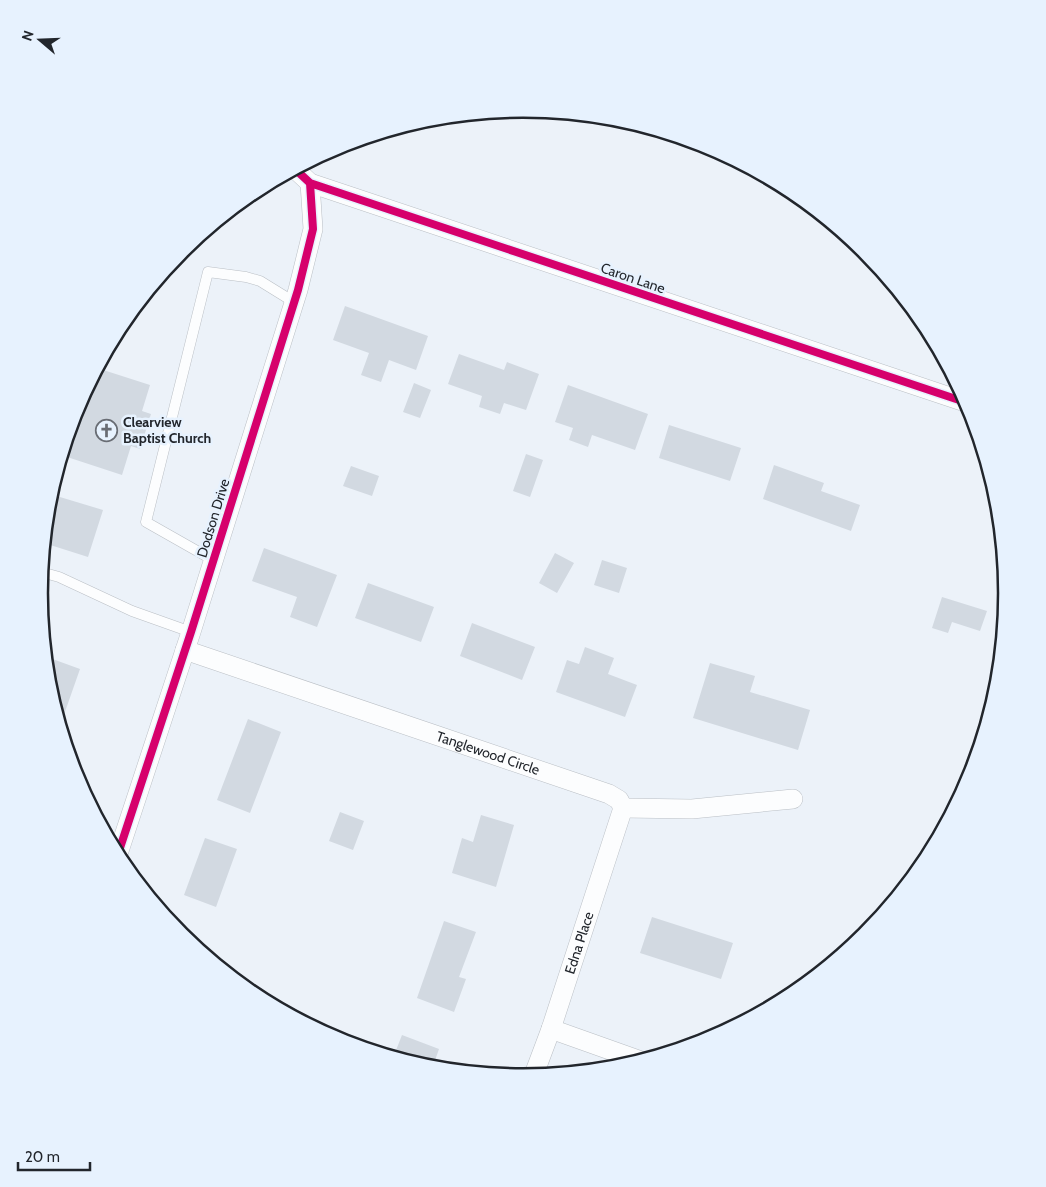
<svg xmlns="http://www.w3.org/2000/svg" width="1046" height="1187" font-family="Cabin,sans-serif">
<style>
.building{fill:#d2d9e1}
.lines{fill:none;stroke-linecap:round;stroke-linejoin:round}
.service-casing{stroke:#babfc5;stroke-width:11}
.minor-casing{stroke:#babfc5;stroke-width:20}
.service{stroke:#fcfdfe;stroke-width:10}
.minor{stroke:#fcfdfe;stroke-width:19}
.cycleway-casing{stroke:#e7f2fe;stroke-width:11}
.cycleway{stroke:#d6006c;stroke-width:8}
.labels{text-anchor:middle;dominant-baseline:central;stroke-width:5;stroke-linejoin:round;paint-order:stroke}
.street-label{font-size:14px;fill:#22262c;stroke:#e7f2fe}
.poi-label{font-size:14px;font-weight:bold;fill:#22262c;stroke:#e7f2fe;text-anchor:start}
.rim{fill:none;stroke:#22262c;stroke-width:2.5}
</style>
<rect width="100%" height="100%" fill="#ecf2f9"/>
<path class="building" d="M345,306L428,336L416,370L389,360L381,382L361,375L369,353L333,340Z
M459,354L504,370L507,362L539,374L526,410L504,403L500,414L479,407L482,396L448,384Z
M97,368L150,385L142,411L151,414L140,449L131,446L122,475L61,455L76,408Z
M414,383L431,390L420,418L403,412Z
M568,385L648,414L635,450L592,435L588,447L569,440L573,428L555,422Z
M669,425L741,448L730,481L659,458Z
M526,454L543,460L530,497L513,491Z
M774,465L824,483L821,491L860,505L851,531L763,499Z
M351,466L379,476L372,496L343,486Z
M50,494L103,510L88,557L44,543L48,499Z
M264,548L337,575L317,627L290,617L297,597L252,581Z
M555,553L574,563L557,593L539,583Z
M602,560L627,568L619,593L594,585Z
M368,583L434,607L421,642L355,618Z
M942,597L987,611L980,631L952,622L948,633L932,628Z
M472,623L535,647L522,680L460,656Z
M585,647L614,658L608,674L637,685L625,717L556,692L567,660L579,664Z
M47,657L80,669L60,726L48,688L45,662Z
M710,663L755,676L750,692L810,710L798,750L693,718Z
M248,719L281,732L250,813L217,800Z
M340,812L364,821L353,850L329,841Z
M481,815L514,825L496,887L452,873L462,838L473,842Z
M205,838L237,849L216,907L184,895Z
M652,917L733,943L721,979L640,953Z
M444,921L476,932L459,977L466,979L454,1012L417,998Z
M402,1035L439,1049L432,1069L393,1058Z"/>
<g class="lines">
<defs>
<path id="service" d="M213,560L146,522L208,272L246,277L260,281L294,302
M41,572L59,577L132,611L191,632"/>
<g id="minor">
<path d="M295,169L310,183L968,403"/>
<path id="s1" d="M185,650L609,794L619,800L623,808"/>
<path d="M623,808L692,809L793,799"/>
<path d="M117,857L191,632L298,290L313,229L310,183"/>
<path d="M551,1029L641,1061"/>
<path id="s2" d="M533,1077L551,1029L623,808"/>
</g>
</defs>
<use href="#service" class="service-casing"/>
<use href="#minor" class="minor-casing"/>
<use href="#service" class="service"/>
<use href="#minor" class="minor"/>
<defs>
<path id="cycleway" d="M295,169L310,183L968,403
M117,857L191,632L298,290L313,229L310,183"/>
</defs>
<use href="#cycleway" class="cycleway-casing"/>
<use href="#cycleway" class="cycleway"/>
</g>
<defs>
<symbol id="church-ring" viewBox="-11 -11 22 22"><circle r="9.5" fill="#e7f2fe" stroke="#696d74" stroke-width="1.5"/><path d="M-1.2-6h2.4v3.5h3.3v2.4h-3.3V6h-2.4V-.1h-3.3v-2.4h3.3Z" fill="#696d74"/></symbol>
</defs>
<g fill-rule="evenodd">
<use href="#church-ring" x="94" y="418" width="25" height="25"/>
</g>
<g class="labels">
<g class="street-label">
<text transform="translate(633 278) rotate(19)">Caron Lane</text>
<text transform="translate(213 518) rotate(-73)">Dodson Drive</text>
<text stroke="none"><textPath href="#s1" startOffset="320">Tanglewood Circle</textPath></text>
<text stroke="none"><textPath href="#s2" startOffset="142">Edna Place</textPath></text>
</g>
<g class="poi-label">
<text x="123" y="422">Clearview<tspan x="123" dy="16">Baptist Church</tspan></text>
</g>
</g>
<path d="M0 0H1046V1187H0ZM48 593a475 475 0 1 1 950 0a475 475 0 1 1-950 0Z" fill="#e7f2fe" fill-rule="evenodd"/>
<path class="rim" d="M48 593a475 475 0 1 1 950 0a475 475 0 1 1-950 0Z"/>
<g transform="translate(40 40) rotate(289)" stroke="#e7f2fe" stroke-width="4" paint-order="stroke">
<path d="M0-4L9 19L0 12L-9 19Z" fill="#22262c"/>
<text y="-8" font-size="14" font-weight="bold" text-anchor="middle" fill="#22262c">N</text>
</g>
<path d="M18 1162v8h72v-8" fill="none" stroke="#22262c" stroke-width="2.5"/>
<text x="25" y="1162" font-size="15" fill="#22262c" stroke="#e7f2fe" stroke-width="4" paint-order="stroke">20 m</text>
</svg>
